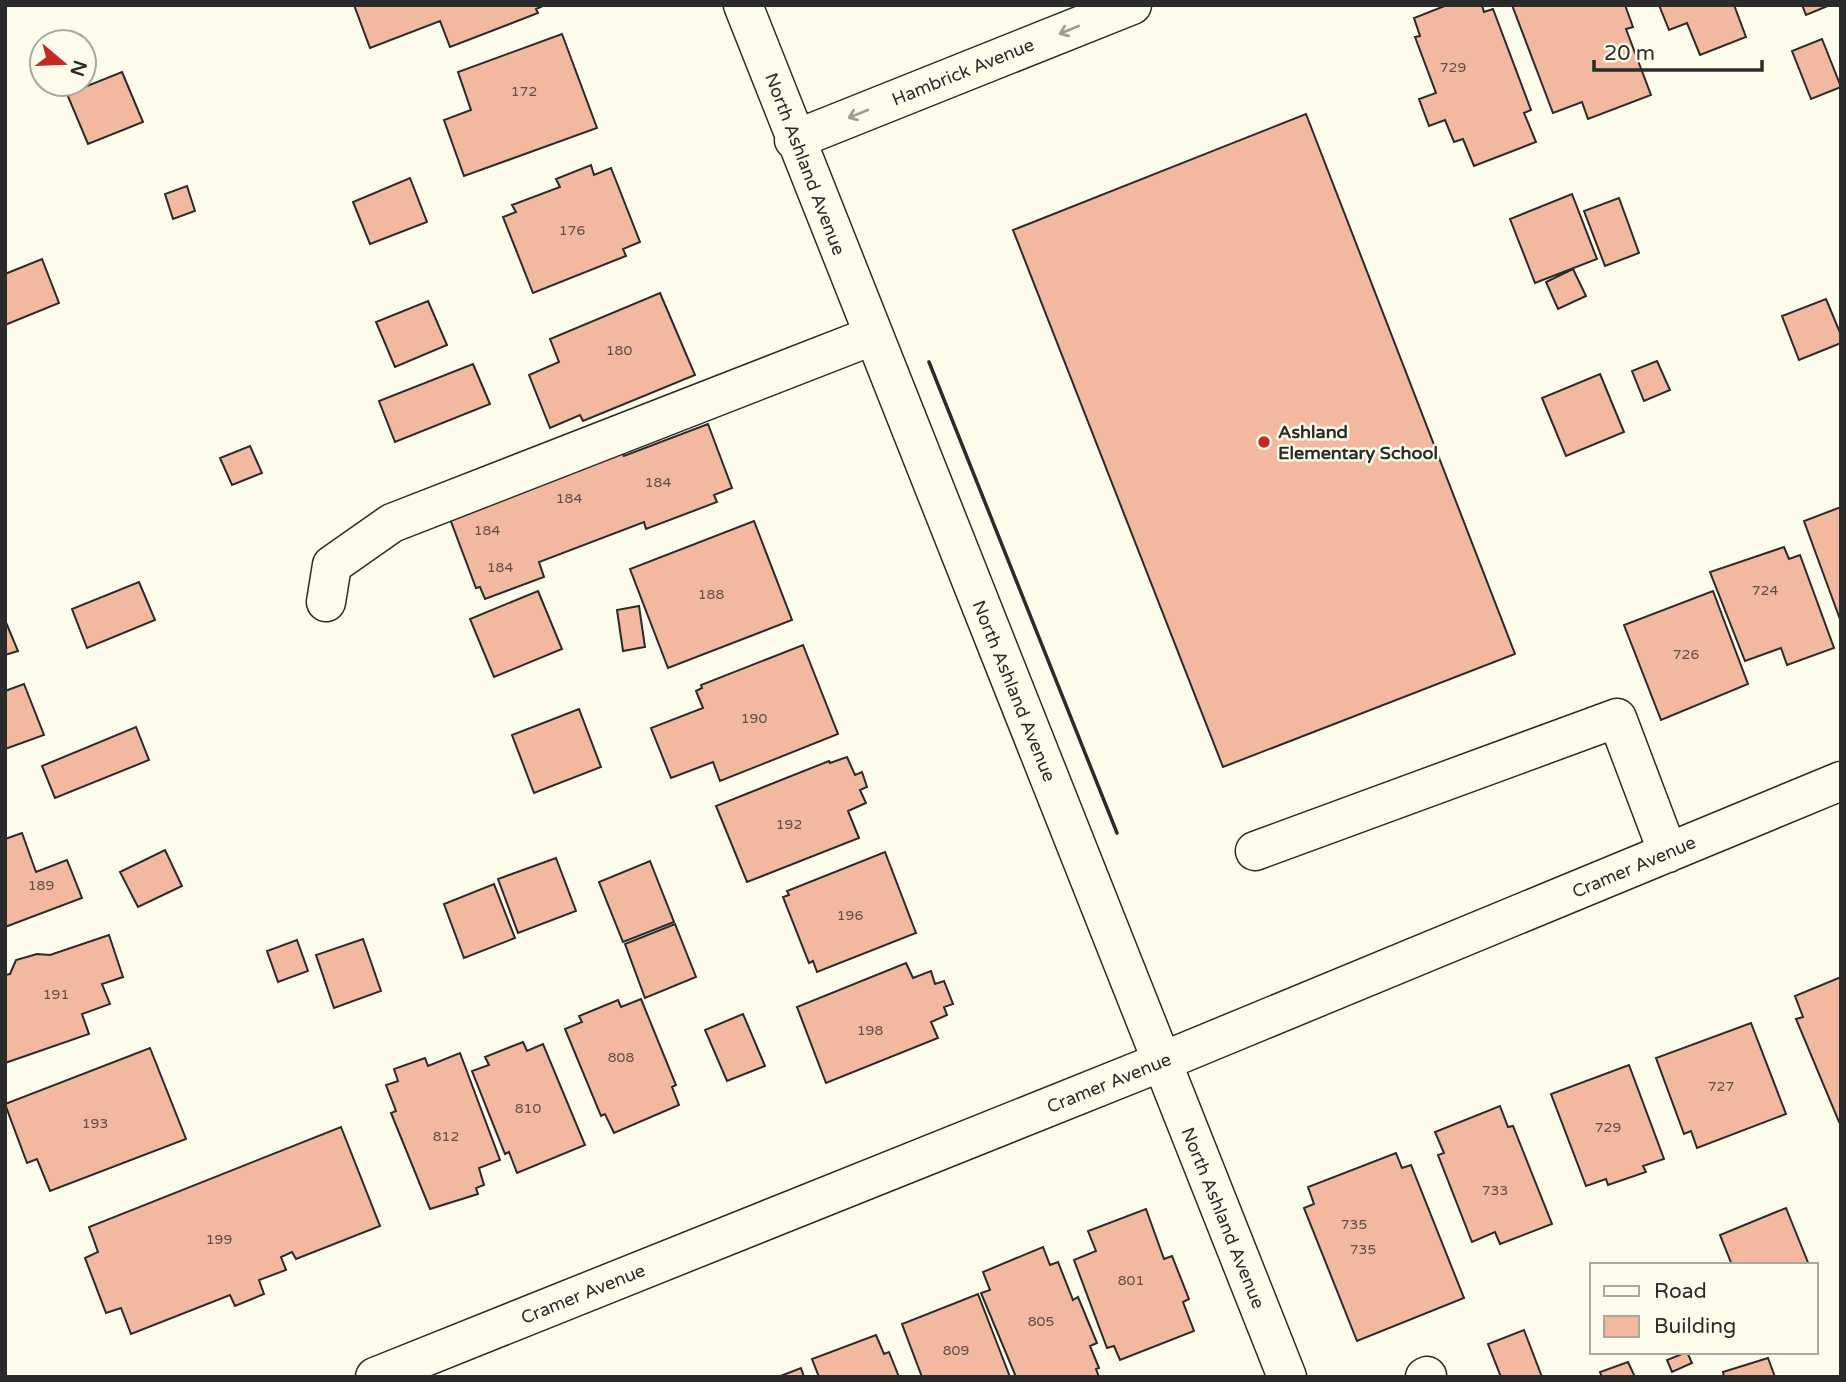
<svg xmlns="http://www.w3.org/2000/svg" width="1846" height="1382" font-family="'Varela Round',sans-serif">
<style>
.building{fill:#f2b8a0;stroke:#2b2b2b;stroke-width:2}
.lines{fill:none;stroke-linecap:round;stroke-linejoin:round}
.minor-casing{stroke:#2b2b2b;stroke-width:41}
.minor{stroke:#fdfbea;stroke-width:38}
.wall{stroke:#2b2b2b;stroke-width:3.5}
.oneway{stroke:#9e9d94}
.poi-dot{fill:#c62828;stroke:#fdfbea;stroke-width:2.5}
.labels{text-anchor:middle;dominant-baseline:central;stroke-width:5;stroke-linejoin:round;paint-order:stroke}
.number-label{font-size:14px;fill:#5d4e48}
.street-label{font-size:18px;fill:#2b2b2b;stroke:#fdfbea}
.poi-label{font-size:18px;font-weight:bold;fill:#2b2b2b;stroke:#fdfbea;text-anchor:start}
</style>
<rect width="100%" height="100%" fill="#fdfbea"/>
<path class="building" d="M354,5H545L536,9L538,13L450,47L440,21L370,48Z
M1447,5H1482L1484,12L1493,9L1531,110L1524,113L1536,142L1474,166L1463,139L1454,142L1445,120L1429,126L1419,99L1436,93L1415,37L1420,36L1414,18Z
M1512,5H1625L1633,27L1626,29L1651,95L1588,119L1582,102L1553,113Z
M1659,5H1734L1746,37L1700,55L1687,23L1669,30Z
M1802,5H1830L1806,15Z
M562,34L597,128L464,176L444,120L471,110L458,72Z
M1822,39L1841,87L1811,99L1792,51Z
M122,72L143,122L88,144L67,94Z
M1306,114L1515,654L1223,767L1013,230Z
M591,165L594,175L611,168L640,242L623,249L626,256L533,293L503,217L516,212L512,205L560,187L556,179Z
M410,178L427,222L370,244L353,202Z
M187,186L195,211L173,219L165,194Z
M1572,194L1597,259L1535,283L1510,219Z
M1619,198L1639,253L1605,266L1584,211Z
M42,259L59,303L5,325V274Z
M1573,269L1586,296L1558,309L1546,282Z
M660,293L695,375L583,421L580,415L550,428L529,375L559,362L550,339Z
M1826,299L1841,335V343L1799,360L1782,316Z
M428,301L447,345L395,367L376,322Z
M1657,361L1670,390L1644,401L1632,371Z
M473,364L490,404L395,442L379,401Z
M1600,374L1624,432L1566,456L1542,398Z
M708,424L732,488L714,495L717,502L646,529L644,522L539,562L544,577L485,599L480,587L476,588L444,503L618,438L624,456Z
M250,446L262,473L232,485L220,458Z
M1841,507V622L1804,521Z
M754,521L792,620L668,668L630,569Z
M1784,547L1789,559L1800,555L1834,648L1787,665L1781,648L1745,661L1710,572Z
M139,582L155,620L87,648L72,609Z
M538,591L562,649L494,677L470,619Z
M1713,591L1748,684L1661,720L1624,625Z
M639,606L645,647L623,651L617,610Z
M5,620L18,651L5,655Z
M803,645L838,734L720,781L713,762L671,778L651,728L703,708L696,691L702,688L701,685Z
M24,684L44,735L5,749V691Z
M579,709L601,767L534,793L512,735Z
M136,727L149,760L55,798L42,766Z
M847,757L855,775L862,772L867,787L860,790L866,803L848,811L859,838L747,882L716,806L829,761L830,763Z
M22,833L36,872L67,860L82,898L5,927V839Z
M165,850L182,886L138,907L120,872Z
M885,852L916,933L817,972L813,961L809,963L783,897L789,895L787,891Z
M556,858L576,911L518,933L498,879Z
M650,861L674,922L623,942L599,882Z
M494,884L515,938L464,958L444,904Z
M675,924L696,977L645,998L625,944Z
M109,935L123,977L102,984L110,1004L82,1014L89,1034L5,1063V975L10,974L16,960L37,954L50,955Z
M363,939L381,991L334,1008L316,955Z
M297,940L308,971L278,982L267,951Z
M906,963L913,978L931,971L935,984L944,981L953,1004L944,1007L947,1015L931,1022L938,1038L826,1083L797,1007Z
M1841,977V1121L1839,1122L1796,1019L1803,1017L1795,996Z
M641,999L676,1085L672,1087L679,1105L614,1133L605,1114L601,1116L565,1029L582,1022L579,1016L618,1000L621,1007Z
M743,1014L765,1066L727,1081L705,1030Z
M1751,1023L1786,1114L1697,1148L1691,1131L1684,1134L1656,1058Z
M523,1042L527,1051L543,1044L585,1145L517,1173L509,1152L505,1154L472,1071L489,1065L485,1057Z
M150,1048L186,1139L50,1191L37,1159L27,1163L5,1104Z
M460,1053L500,1160L479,1168L484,1185L476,1188L478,1194L430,1209L391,1113L396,1111L386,1085L398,1081L394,1069L425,1058L428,1066Z
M1629,1065L1664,1159L1643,1166L1646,1172L1608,1185L1606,1179L1586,1186L1551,1094Z
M1500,1106L1508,1127L1513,1126L1552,1224L1500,1244L1495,1232L1472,1242L1438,1155L1444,1153L1435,1132Z
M341,1127L380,1226L296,1259L292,1252L281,1257L286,1270L259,1280L264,1294L235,1306L230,1295L131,1334L121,1308L106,1313L85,1258L98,1252L89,1227Z
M1396,1153L1402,1168L1411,1165L1464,1298L1357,1341L1304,1208L1314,1204L1308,1187Z
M1786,1208L1809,1265H1732L1720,1235Z
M1146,1209L1164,1259L1172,1256L1189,1299L1183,1302L1194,1331L1120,1360L1114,1346L1107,1348L1074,1260L1096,1251L1088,1231Z
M1043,1247L1050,1265L1058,1262L1073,1300L1078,1297L1097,1343L1090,1346L1099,1368L1096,1369L1099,1377H1016L981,1293L990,1290L983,1272Z
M978,1294L1010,1377H922L902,1324Z
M1524,1330L1542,1377H1501L1488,1344Z
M876,1335L884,1354L889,1352L899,1377H819L812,1359Z
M1687,1352L1692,1363L1672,1372L1667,1360Z
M1768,1358L1775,1377H1724L1723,1372Z
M1628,1362L1635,1377H1602L1600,1372Z
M801,1368L804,1377H778Z"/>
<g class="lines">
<defs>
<path id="minor" d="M743,5L1287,1377
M794,140L1132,5
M326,602L332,565L392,523L872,336
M1255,851L1617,718L1668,853
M375,1377L1161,1062L1841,781
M1425,1377L1427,1376"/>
</defs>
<use href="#minor" class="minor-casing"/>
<use href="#minor" class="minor"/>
<path class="wall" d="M929,362L1117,833"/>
</g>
<defs><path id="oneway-shaft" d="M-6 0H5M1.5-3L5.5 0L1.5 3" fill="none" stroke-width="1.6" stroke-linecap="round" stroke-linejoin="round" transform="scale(1.75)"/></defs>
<g class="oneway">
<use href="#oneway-shaft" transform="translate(1069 30) rotate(158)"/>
<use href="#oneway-shaft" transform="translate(858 114) rotate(158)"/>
</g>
<circle class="poi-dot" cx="1264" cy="442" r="7"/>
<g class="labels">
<g class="number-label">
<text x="1453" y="67">729</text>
<text x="524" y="91">172</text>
<text x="572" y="230">176</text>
<text x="619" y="350">180</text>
<text x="658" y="482">184</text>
<text x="569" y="498">184</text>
<text x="487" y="530">184</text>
<text x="500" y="567">184</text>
<text x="1765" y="590">724</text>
<text x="711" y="594">188</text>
<text x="1686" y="654">726</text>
<text x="754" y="718">190</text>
<text x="789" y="824">192</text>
<text x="41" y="885">189</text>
<text x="850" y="915">196</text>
<text x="56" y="994">191</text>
<text x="870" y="1030">198</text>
<text x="621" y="1057">808</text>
<text x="1721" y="1086">727</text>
<text x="528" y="1108">810</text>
<text x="95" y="1123">193</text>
<text x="1608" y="1127">729</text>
<text x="446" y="1136">812</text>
<text x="1495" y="1190">733</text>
<text x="1354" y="1224">735</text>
<text x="219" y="1239">199</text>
<text x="1363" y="1249">735</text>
<text x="1131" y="1280">801</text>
<text x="1041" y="1321">805</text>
<text x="956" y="1350">809</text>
</g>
<g class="street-label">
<text transform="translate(963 72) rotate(-22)">Hambrick Avenue</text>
<text transform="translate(805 164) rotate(69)">North Ashland Avenue</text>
<text transform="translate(1014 691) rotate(68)">North Ashland Avenue</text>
<text transform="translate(1634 867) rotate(-23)">Cramer Avenue</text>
<text transform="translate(1109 1083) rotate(-22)">Cramer Avenue</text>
<text transform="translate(1223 1218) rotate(68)">North Ashland Avenue</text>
<text transform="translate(583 1294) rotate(-22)">Cramer Avenue</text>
</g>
<g class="poi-label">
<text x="1278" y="432">Ashland<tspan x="1278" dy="21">Elementary School</tspan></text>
</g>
</g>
<rect width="1846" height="1382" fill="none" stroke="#2b2b2b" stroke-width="14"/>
<rect x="1590" y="1263" width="228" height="91" fill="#fdfbea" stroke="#a9a89e" stroke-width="2"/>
<rect x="1604" y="1286" width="35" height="10" fill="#fdfbea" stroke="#a9a89e" stroke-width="2"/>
<text x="1654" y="1298" font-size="21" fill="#2b2b2b">Road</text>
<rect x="1604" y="1316" width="35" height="21" fill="#f2b8a0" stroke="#a9a89e" stroke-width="2"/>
<text x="1654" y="1333" font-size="21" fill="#2b2b2b">Building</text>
<g transform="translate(63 63) rotate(109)"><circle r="33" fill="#fdfbea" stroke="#a9a89e" stroke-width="2"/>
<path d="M0-5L12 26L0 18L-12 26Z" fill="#c62828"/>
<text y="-10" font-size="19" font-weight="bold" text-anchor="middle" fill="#2b2b2b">N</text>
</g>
<path d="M1594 60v10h168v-10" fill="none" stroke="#2b2b2b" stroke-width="3.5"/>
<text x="1604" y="60" font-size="21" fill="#2b2b2b" stroke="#fdfbea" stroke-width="5" paint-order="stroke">20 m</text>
</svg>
